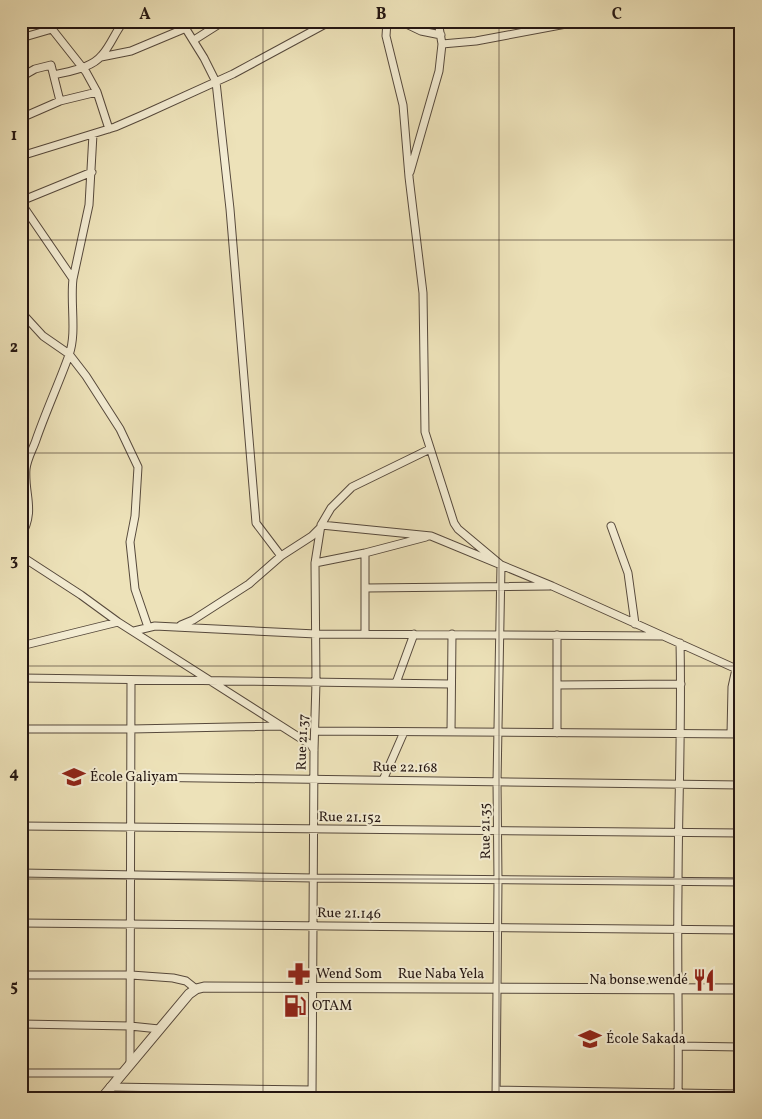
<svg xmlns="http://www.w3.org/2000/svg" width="762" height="1119" font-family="Vollkorn,serif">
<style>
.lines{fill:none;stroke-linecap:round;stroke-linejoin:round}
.minor-casing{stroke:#56493c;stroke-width:9}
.tertiary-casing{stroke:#56493c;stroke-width:11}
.minor{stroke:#f3ecd2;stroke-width:7}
.tertiary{stroke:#f3ecd2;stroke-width:9}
.grid{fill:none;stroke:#241612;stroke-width:1;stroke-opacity:0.55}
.labels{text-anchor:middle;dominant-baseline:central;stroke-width:4;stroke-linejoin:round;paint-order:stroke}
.street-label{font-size:14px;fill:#241612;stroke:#f3ecd2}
.poi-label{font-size:14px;fill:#241612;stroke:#f3ecd2;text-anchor:start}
.neatline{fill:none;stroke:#241612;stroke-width:2}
.grid-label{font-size:16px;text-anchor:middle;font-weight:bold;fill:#241612}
</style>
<rect width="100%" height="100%" fill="#ede2b9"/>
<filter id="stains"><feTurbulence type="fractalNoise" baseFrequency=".004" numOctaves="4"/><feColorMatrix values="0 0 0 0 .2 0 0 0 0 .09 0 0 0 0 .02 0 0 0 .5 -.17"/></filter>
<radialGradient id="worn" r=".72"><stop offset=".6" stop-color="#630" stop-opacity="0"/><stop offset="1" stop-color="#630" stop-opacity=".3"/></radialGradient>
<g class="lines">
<defs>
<path id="minor" d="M46,21L52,29L58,21
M181,21L204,58L216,82L230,209L256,523L281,556
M387,21L386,36L403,105L409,177L423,293L425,432L454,523L458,529L501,565L497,782L498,880L496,1098
M400,21L421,31L441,35
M21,38L52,29L86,72L97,92L109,129
M194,40L224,21
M442,44L476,41L582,21
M101,57L131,51L186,28
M54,75C70,71 92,68 102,55C111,45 115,32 124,21
M21,77L35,69L51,65L60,101
M21,118L60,101L97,92
M21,156L115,127L145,114L233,74L331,21
M410,172L439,71L442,44L438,21
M21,201L92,172
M21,203L73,279C70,303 77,333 69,355C59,383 46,411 36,440C33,449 27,459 26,469C24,495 36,510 21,536
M73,279L89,205L93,134
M21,312L43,336L69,354L86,376L120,429L138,467L135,516L130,542L135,589L148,627
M321,525L431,536L552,586L741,671
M611,526L628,573L635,624
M21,556L81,595L118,622L311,745L314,750
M315,563L365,553L426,537
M366,588L549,586
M181,625L193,620L249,584L281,556L312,536L320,528
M134,631L155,626L316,634L662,636
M365,634V553
M21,646L118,622
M21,678L450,684
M396,683L414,634
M557,685L681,684
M21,729H131L281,726
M316,731L741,734
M451,732L452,634
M557,733V635
M731,734L732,687L736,669
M131,777L741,785
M383,780L404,732
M21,826L741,833
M21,873L314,878L741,882
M21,923L741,930
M21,975H131L173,978L186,981L196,989
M21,1024L130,1026L159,1029
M679,1046L741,1047
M130,1065L131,680
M21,1073H122
M110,1087L312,1090
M496,1090L741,1094
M312,1098L314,750L316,682L315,563L321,525L331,508L352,487L430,449
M678,1098C679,1028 677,959 678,890C678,807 682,726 680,643"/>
<path id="tertiary" d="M102,1098L189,994L196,989L204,987L741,989"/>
</defs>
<use href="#minor" class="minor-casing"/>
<use href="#tertiary" class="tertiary-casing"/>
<use href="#minor" class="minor"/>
<use href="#tertiary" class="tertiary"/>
</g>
<path class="grid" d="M263,21V1098M499,21V1098M21,240H741M21,453H741M21,666H741M21,879H741"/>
<defs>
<symbol id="school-bare" viewBox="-9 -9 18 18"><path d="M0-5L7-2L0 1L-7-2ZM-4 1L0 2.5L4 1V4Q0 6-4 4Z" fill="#8f2418" stroke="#f3ecd2" stroke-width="2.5" paint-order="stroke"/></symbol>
<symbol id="pharmacy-bare" viewBox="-9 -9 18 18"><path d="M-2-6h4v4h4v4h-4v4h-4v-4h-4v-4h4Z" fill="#8f2418" stroke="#f3ecd2" stroke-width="2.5" paint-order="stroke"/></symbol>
<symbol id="restaurant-bare" viewBox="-9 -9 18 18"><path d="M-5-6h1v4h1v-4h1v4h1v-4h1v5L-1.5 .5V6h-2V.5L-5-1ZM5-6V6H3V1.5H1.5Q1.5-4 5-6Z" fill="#8f2418" stroke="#f3ecd2" stroke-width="2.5" paint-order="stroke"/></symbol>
<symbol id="fuel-bare" viewBox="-9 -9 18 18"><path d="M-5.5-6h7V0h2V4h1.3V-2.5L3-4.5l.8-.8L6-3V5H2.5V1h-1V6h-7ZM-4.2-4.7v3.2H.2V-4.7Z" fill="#8f2418" stroke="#f3ecd2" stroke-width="2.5" paint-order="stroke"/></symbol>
</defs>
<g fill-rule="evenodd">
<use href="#school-bare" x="58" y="761" width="32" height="32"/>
<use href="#pharmacy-bare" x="283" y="958" width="32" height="32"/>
<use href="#restaurant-bare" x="688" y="964" width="32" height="32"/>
<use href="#fuel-bare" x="279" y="990" width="32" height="32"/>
<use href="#school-bare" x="574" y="1023" width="32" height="32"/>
</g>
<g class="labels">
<g class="street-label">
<text transform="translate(303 742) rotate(-88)">Rue 21.37</text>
<text transform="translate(405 768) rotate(1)">Rue 22.168</text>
<text transform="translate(350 818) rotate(1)">Rue 21.152</text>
<text transform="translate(486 831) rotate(-91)">Rue 21.35</text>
<text transform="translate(349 914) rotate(1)">Rue 21.146</text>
<text x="441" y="974">Rue Naba Yela</text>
</g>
<g class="poi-label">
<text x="90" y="777">École Galiyam</text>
<text x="316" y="974">Wend Som</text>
<text x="688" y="980" text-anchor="end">Na bonse wendé</text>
<text x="312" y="1006">OTAM</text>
<text x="606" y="1039">École Sakada</text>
</g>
</g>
<rect width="762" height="1119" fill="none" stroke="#ede2b9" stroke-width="55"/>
<rect x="28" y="28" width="706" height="1064" class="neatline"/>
<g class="grid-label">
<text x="145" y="19">A</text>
<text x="381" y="19">B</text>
<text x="617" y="19">C</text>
<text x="14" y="140">1</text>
<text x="14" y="352">2</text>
<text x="14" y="565">3</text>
<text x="14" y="778">4</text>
<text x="14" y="991">5</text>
</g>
<rect width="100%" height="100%" filter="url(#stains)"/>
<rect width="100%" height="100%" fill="url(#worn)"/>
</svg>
